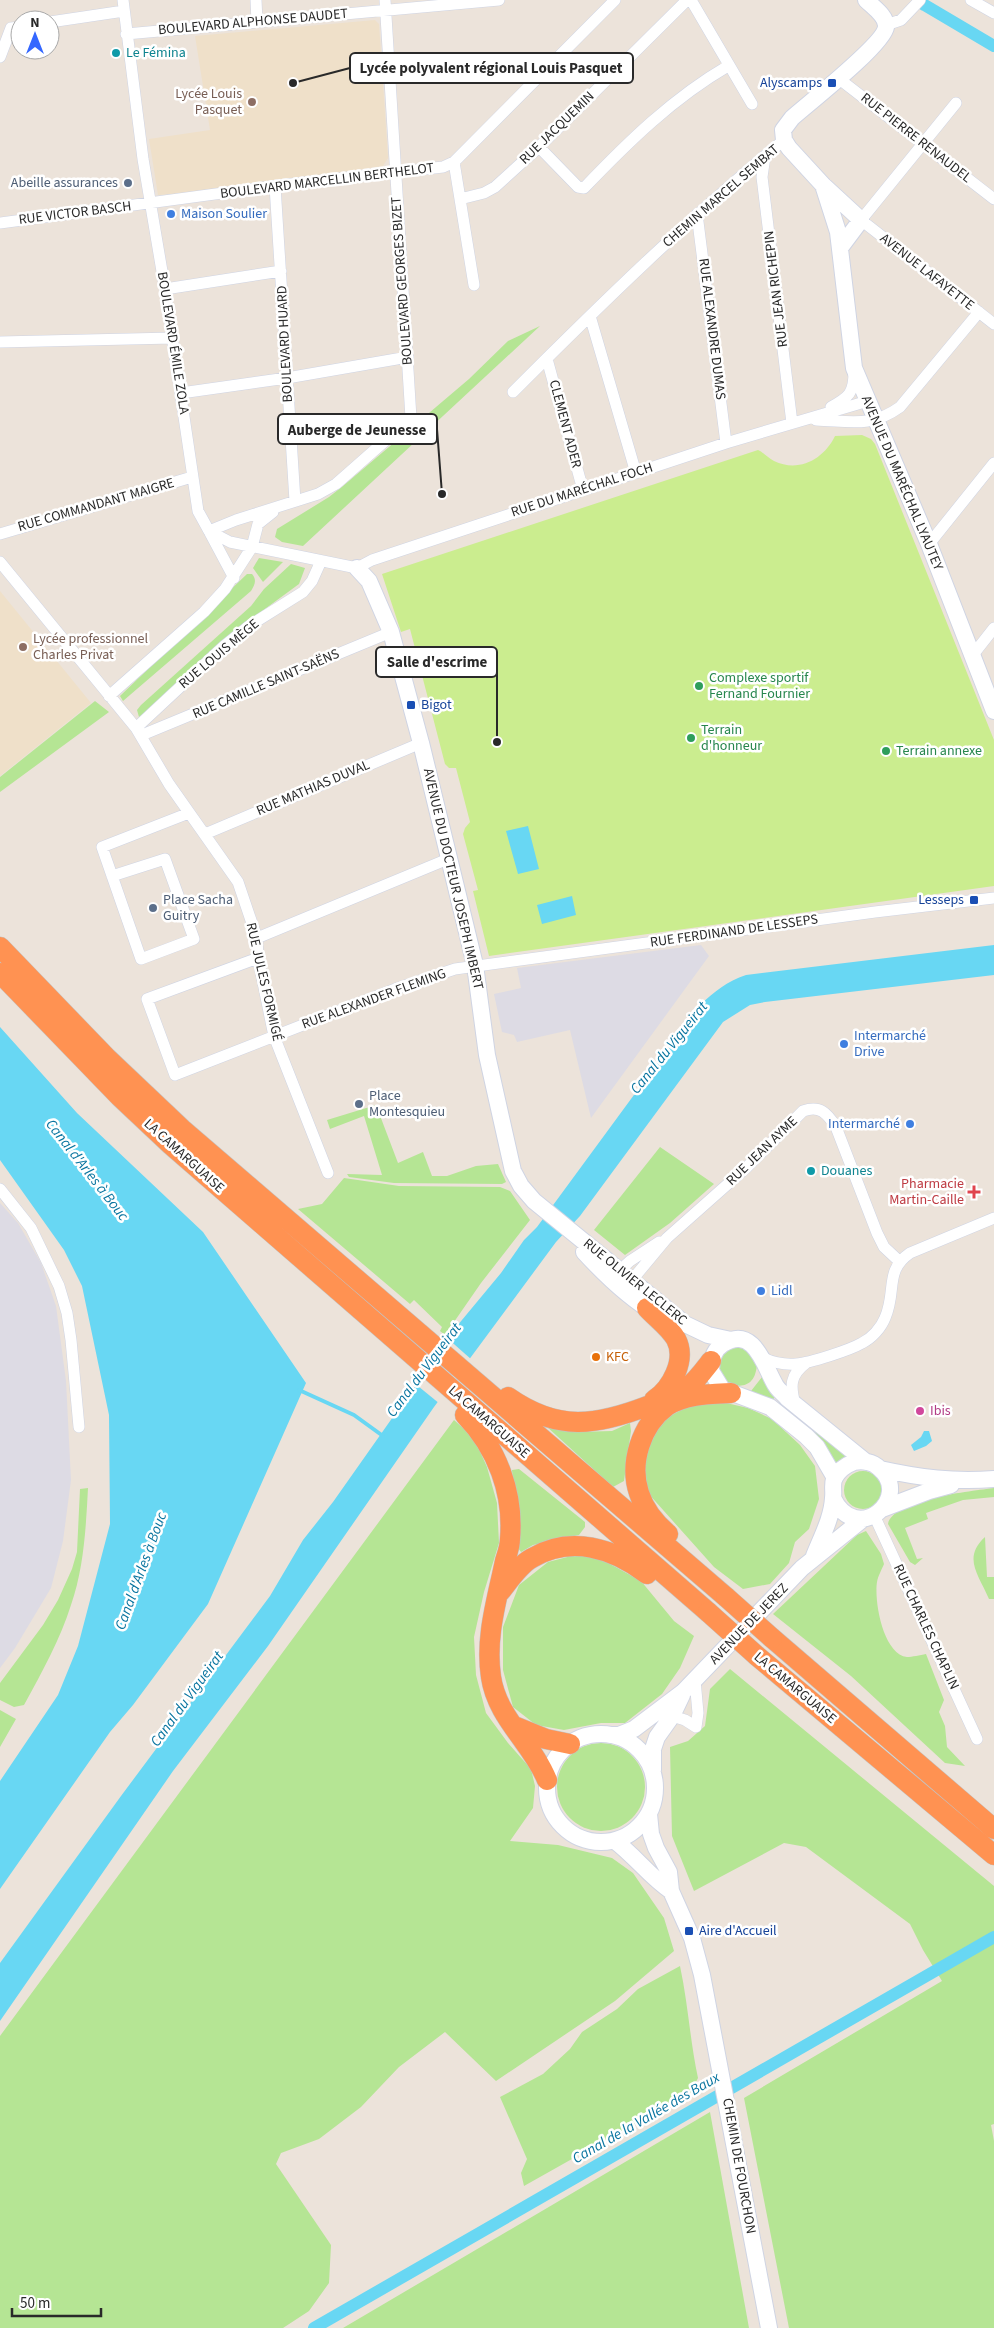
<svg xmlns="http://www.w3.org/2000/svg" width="994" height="2328" font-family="'Source Sans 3',sans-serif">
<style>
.industrial{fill:#dddbe4}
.education{fill:#efe0c9}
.green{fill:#b5e594}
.pitch{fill:#cbed8f}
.water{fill:#68d7f3}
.pier{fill:#ece3da}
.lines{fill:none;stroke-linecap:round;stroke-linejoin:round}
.stream{stroke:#68d7f3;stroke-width:4}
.canal{stroke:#68d7f3;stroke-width:12}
.street-casing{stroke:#cfd4e3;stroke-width:12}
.secondary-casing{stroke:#cfd4e3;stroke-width:18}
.highway-casing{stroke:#c3c3c3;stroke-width:21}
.street{stroke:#fff;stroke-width:11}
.secondary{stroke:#fff;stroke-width:16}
.highway{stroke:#ff9252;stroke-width:20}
.highway-bridge-casing{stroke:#c3c3c3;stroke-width:21;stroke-linecap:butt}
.highway-bridge{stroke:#ff9252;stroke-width:20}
.culture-dot{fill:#0f9aa8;stroke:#fff;stroke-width:2}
.transit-dot{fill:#1a4fb4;stroke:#fff;stroke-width:2}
.education-dot{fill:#8d6e63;stroke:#fff;stroke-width:2}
.service-dot{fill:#5c6f8a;stroke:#fff;stroke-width:2}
.shop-dot{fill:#3f7fe0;stroke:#fff;stroke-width:2}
.leisure-dot{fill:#2e9e5b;stroke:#fff;stroke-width:2}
.health-dot{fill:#e0444e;stroke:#fff;stroke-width:2}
.food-dot{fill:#e8710a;stroke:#fff;stroke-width:2}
.hotel-dot{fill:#d1479c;stroke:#fff;stroke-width:2}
.labels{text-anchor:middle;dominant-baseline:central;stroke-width:5;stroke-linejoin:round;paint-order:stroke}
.street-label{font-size:14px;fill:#292929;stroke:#fff}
.culture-label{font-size:14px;fill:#0d838f;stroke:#fff;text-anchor:start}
.transit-label{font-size:14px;fill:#164399;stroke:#fff;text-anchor:end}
.education-label{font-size:14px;fill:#785e54;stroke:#fff;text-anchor:end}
.service-label{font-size:14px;fill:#4e5e75;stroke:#fff;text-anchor:start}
.shop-label{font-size:14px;fill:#366cbe;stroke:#fff;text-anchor:start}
.leisure-label{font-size:14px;fill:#27864d;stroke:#fff;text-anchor:start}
.health-label{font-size:14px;fill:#be3a42;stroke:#fff;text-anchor:end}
.food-label{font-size:14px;fill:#c56008;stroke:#fff;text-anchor:start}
.hotel-label{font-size:14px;fill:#b23c85;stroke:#fff;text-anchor:start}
.water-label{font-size:15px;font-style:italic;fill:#08749f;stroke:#fff}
.leader{fill:none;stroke:#292929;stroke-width:2}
.callout-dot{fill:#292929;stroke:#fff;stroke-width:2}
.callout{fill:#fff;stroke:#292929;stroke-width:2}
.callout-label{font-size:15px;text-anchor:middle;font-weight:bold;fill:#292929}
</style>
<rect width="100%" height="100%" fill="#ece3da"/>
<path class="industrial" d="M701,945L709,956L591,1118L570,1030L517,1042L514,1035L502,1032L494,994L521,988L517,968Z
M0,1203L18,1223L41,1263L56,1306L66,1381L71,1480L63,1541L51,1588L15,1648L0,1668Z"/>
<path class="education" d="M375,20L379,24L388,158L383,166L205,192L158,195L149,139L210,130L195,36Z
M0,591L91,703L0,776Z"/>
<path class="green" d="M540,326L303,546L282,542L275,537L277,529L329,497L343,486L469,379L508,341Z
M259,558L283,562L263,582L253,568Z
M291,564L305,568L299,584L247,622L141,718L139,717L137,710L141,705L251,606L264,589Z
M247,574H252C257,580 255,584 251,591L123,701L120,696Z
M95,701L109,712L0,792V777Z
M376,1105L398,1163L423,1152L432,1176H447L476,1166L498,1164L506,1182L502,1184L394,1183L349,1177L347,1174L382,1175L364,1116L330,1129L327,1120Z
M660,1147L714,1184L670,1223L625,1255L594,1230Z
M344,1178L399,1186L500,1187L510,1191L530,1220L481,1283L445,1335L440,1331L442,1327L414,1300L410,1304L298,1209L322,1204Z
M725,1347H746L757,1363C756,1389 738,1390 719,1379L716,1358Z
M762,1377L775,1395L773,1401L751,1391Z
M722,1402L748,1408L772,1419L800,1445L815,1466L819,1499L809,1529L795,1542L789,1563L770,1584L743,1589L714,1567L647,1492L641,1469L648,1441L666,1418L691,1405Z
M454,1420L474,1438L487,1467L497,1503L499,1543L484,1592L474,1637L476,1675L486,1713L508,1743L531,1769L535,1786L533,1808L510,1841L558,1845L612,1858L633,1873L664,1918L674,1951L615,2001L496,2081L445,2032L399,2067L361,2107L319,2139L281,2153L276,2164L331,2245L329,2283L309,2311L283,2328H0V2036Z
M630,1423L631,1431L624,1481L613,1487L546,1426L576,1432L612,1431Z
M808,1423L847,1453V1458L833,1466L809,1429L806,1424Z
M519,1469L585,1522V1527L579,1535L533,1545L521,1552L518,1548L512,1470Z
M844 1490a19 19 0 1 1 38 0a19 19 0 1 1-38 0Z
M88,1488C86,1526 84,1568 71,1605C60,1640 42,1672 24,1705L14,1707L0,1700V1683L43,1625L58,1600L72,1569L77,1552L80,1489Z
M994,1488V1497L963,1500L926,1513L928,1519L905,1528L917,1559L923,1558L915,1565L910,1562L888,1524C893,1499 972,1491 994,1488Z
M866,1531L881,1554L884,1564C882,1569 878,1576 877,1582C874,1601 883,1654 907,1657C912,1657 920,1655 926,1654L944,1700L939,1712L945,1726L947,1747L965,1766L945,1763L851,1676L773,1614L857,1535Z
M985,1537L987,1577H994V1599H989C979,1575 962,1558 985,1537Z
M579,1554L601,1559L641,1581L674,1621L694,1636L680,1668L662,1694L625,1723H601L564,1730L536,1725L513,1707L503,1670V1627L519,1585L548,1562Z
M730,1669L994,1886V2124L991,2125L994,2141V2328H789L744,2098L942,1981L923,1950L910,1924L806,1847L784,1843L694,1891L672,1836L670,1747L688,1741L705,1726L710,1689Z
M0,1710L16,1719L0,1747Z
M557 1787a44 44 0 1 1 88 0a44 44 0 1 1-88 0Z
M680,1966C688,2003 690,2041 698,2078L691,2092L524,2186L521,2173L527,2159L500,2097L543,2074L570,2049L582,2032L617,2009L638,1989Z
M710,2112L749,2328H343Z"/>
<path class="pitch" d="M862,435L871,439L875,444L994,740V886L489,956L473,891L478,890L463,834L465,828L470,822L456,768H449L445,764L410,629L401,632L382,574L758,450C763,452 768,458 774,461C799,473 824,459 835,436Z"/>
<path class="water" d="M528,826L539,869L518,874L506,831Z
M572,896L576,915L542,924L537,905Z
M994,945V975L765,1002L750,1005L723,1022L580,1216L556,1242L434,1407L268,1646L173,1771L0,2021V1963L121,1796L270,1596L303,1540L333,1502L457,1326L501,1273L524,1240L537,1227L700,1005C714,992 727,981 746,975Z
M0,1027L77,1113L203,1232L306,1383L208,1604L133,1705L110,1732L0,1889V1781L58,1695L78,1646L110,1524L109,1415L82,1286L64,1250L0,1160Z
M924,1431H929L932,1441L926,1446L914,1451L911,1445L921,1437Z"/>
<path class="pier" d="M446,1337L472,1360L440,1404L413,1382Z"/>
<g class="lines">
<path class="stream" d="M299,1390L354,1415L383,1436"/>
<path class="canal" d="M924,5L923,4L994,46
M314,2328L994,1937"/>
<defs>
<path id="street" d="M123,0L143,159L165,289L198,511L209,531L230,542L357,568L372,560L726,443L868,401
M256,0L257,22
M691,0L752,104
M971,0L994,13
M50,22L124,11
M886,25L901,20L920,0
M126,34L499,0
M0,57L11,28L20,27
M838,78L994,199
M956,103L861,220L994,324
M539,147L578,187L584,188C628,142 673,98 728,66
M765,156L762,177L792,423
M454,162L474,285
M275,186L295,501
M460,199L484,193L495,187L539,147L687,0
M697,214L726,443
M0,223L282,185L443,167L454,162L615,0
M165,289L281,271
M590,316L636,473
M0,342L172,338
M547,359L583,490
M513,392C600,305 689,218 784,140
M181,393L287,378L408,357
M831,407C849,397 854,393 854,372
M816,420C850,421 871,428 900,407L979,312
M209,531L236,520L318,494L336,484L411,418L385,0
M210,533L234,578
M0,534L192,477
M929,544L994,463
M0,562L136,728L169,784L238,882L257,938L258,958L274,1036L328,1173
M972,656L994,628
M109,696L204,612L225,589L252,547L258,524L273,512
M136,728L224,646L249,626L303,592L312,581L321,561
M142,735L391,632
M205,834L421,743
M112,876L165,859L194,939L141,959L102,847L189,813
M257,938L448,859
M258,958L147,999L175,1075L395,989L455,969L875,912L994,898
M0,1189L31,1228L59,1286L67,1313L71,1340L79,1427
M620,1270L630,1261L659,1242
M632,1280L667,1238L747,1167L803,1111C820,1105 827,1113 836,1127L877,1233L884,1247L899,1261
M763,1358C774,1363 784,1365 796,1364C810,1363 850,1350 862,1343C872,1338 881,1328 885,1318C897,1291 884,1271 910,1253L994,1218
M795,1404C790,1386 790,1375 806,1363
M874,1515L977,1739
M672,1716L685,1720L696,1727L698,1713L695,1680"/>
<path id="secondary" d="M823,185L838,232L854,368L929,544L994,711
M840,248L861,220L823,185L789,148L784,140L783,130L792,118C809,103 884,44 886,27C887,16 873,7 866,0
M357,568L369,581L391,632L421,743L475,965L487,1055L513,1171L521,1186L534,1201L685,1324L708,1335L731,1340
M584,1252C605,1275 629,1298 656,1314
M880,1469C921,1478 953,1482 994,1479
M835,1478L817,1447L806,1436L770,1407L722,1389L711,1371C711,1360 713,1350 723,1344C755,1324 765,1369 776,1386C779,1391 784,1394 787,1398L866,1462
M882,1509L929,1491L951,1485
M814,1556C821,1538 832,1518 833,1498C834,1491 832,1486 834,1479C838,1471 846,1465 854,1462C863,1460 873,1462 879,1468C914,1497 857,1547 833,1498
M547 1788a54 54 0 1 1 108 0a54 54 0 1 1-108 0Z
M610,1735H619L634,1729L683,1692L802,1568L863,1519
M653,1770V1749L657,1737L672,1716L682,1695
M649,1814L651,1834L656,1848L669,1872L671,1891L692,1938L702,1975L769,2328
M615,1841C635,1856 650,1877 671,1891"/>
<path id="highway" d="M0,947L107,1058L182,1129L726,1597
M0,973L120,1097L171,1145L708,1612
M647,1308C656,1318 669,1327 676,1339C687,1360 671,1389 654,1400
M508,1397C558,1432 596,1426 650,1405C662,1400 676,1397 686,1389C696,1381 704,1370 711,1361
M465,1415C497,1448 514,1493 510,1539C510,1547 507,1554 505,1561C497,1600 485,1637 491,1677C497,1718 532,1743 547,1780
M668,1534C655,1523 644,1509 639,1493C629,1463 641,1425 667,1406C685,1394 710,1394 731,1393
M500,1592C509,1581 519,1565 532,1558C571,1535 613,1548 647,1574
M772,1638L994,1829
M757,1656L994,1855
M514,1726L546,1739L570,1744"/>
</defs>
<use href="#street" class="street-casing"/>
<use href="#secondary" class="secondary-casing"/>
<use href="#highway" class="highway-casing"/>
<use href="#street" class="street"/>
<use href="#secondary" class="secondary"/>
<use href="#highway" class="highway"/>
<defs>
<path id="highway-bridge" d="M726,1597L772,1638
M708,1612L757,1656"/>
</defs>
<use href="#highway-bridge" class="highway-bridge-casing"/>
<use href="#highway-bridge" class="highway-bridge"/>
</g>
<g class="culture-dot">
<circle cx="116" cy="53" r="5"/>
<circle cx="811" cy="1171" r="5"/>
</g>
<g class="transit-dot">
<rect x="827" y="78" width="10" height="10" rx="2.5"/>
<rect x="406" y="700" width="10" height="10" rx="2.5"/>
<rect x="969" y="895" width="10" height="10" rx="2.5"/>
<rect x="684" y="1926" width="10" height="10" rx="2.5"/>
</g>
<g class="education-dot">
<circle cx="252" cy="102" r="5"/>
<circle cx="23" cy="647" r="5"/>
</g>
<g class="service-dot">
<circle cx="128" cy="183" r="5"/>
<circle cx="153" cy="908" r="5"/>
<circle cx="359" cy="1104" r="5"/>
</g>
<g class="shop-dot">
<circle cx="171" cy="214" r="5"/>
<circle cx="844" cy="1044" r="5"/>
<circle cx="910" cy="1124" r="5"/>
<circle cx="761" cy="1291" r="5"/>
</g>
<g class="leisure-dot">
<circle cx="699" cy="686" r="5"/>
<circle cx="691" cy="738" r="5"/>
<circle cx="886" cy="751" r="5"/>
</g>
<path class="health-dot" d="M971.5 1184.5h5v5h5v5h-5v5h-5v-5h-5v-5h5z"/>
<circle class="food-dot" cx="596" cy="1357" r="5"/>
<circle class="hotel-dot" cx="920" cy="1411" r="5"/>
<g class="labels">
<g class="street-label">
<text transform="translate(253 22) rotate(-5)">BOULEVARD ALPHONSE DAUDET</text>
<text transform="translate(557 128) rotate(-44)">RUE JACQUEMIN</text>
<text transform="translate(916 138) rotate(38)">RUE PIERRE RENAUDEL</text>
<text transform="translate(327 181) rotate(-7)">BOULEVARD MARCELLIN BERTHELOT</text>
<text transform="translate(721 196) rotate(-41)">CHEMIN MARCEL SEMBAT</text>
<text transform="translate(75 213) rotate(-7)">RUE VICTOR BASCH</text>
<text transform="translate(927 272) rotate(38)">AVENUE LAFAYETTE</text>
<text transform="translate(402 281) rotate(-94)">BOULEVARD GEORGES BIZET</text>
<text transform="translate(776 289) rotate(-97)">RUE JEAN RICHEPIN</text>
<text transform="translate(712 329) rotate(83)">RUE ALEXANDRE DUMAS</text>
<text transform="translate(173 343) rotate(81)">BOULEVARD ÉMILE ZOLA</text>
<text transform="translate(285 344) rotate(-93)">BOULEVARD HUARD</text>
<text transform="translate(565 424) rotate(75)">CLEMENT ADER</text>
<text transform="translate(902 483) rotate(67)">AVENUE DU MARÉCHAL LYAUTEY</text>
<text transform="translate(582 490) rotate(-18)">RUE DU MARÉCHAL FOCH</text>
<text transform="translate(96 505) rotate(-16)">RUE COMMANDANT MAIGRE</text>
<text transform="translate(219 654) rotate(-40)">RUE LOUIS MÈGE</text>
<text transform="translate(266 684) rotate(-23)">RUE CAMILLE SAINT-SAËNS</text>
<text transform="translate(313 788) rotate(-23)">RUE MATHIAS DUVAL</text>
<text transform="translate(453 879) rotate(77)">AVENUE DU DOCTEUR JOSEPH IMBERT</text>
<text transform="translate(734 931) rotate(-8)">RUE FERDINAND DE LESSEPS</text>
<text transform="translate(264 982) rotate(77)">RUE JULES FORMIGÉ</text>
<text transform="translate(374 999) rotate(-20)">RUE ALEXANDER FLEMING</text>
<text transform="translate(762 1151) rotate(-44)">RUE JEAN AYME</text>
<text transform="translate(184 1156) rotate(42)">LA CAMARGUAISE</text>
<text transform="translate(635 1282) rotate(39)">RUE OLIVIER LECLERC</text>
<text transform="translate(489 1422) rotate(41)">LA CAMARGUAISE</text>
<text transform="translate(749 1624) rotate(-46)">AVENUE DE JEREZ</text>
<text transform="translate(926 1627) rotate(65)">RUE CHARLES CHAPLIN</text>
<text transform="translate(795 1688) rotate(40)">LA CAMARGUAISE</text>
<text transform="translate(739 2166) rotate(80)">CHEMIN DE FOURCHON</text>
</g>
<g class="culture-label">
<text x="126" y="53">Le Fémina</text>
<text x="821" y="1171">Douanes</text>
</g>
<g class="transit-label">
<text x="822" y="83">Alyscamps</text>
<text x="421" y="705" text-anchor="start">Bigot</text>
<text x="964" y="900">Lesseps</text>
<text x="699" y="1931" text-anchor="start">Aire d'Accueil</text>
</g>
<g class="education-label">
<text x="242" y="94">Lycée Louis<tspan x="242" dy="16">Pasquet</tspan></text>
<text x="33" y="639" text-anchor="start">Lycée professionnel<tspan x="33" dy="16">Charles Privat</tspan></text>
</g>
<g class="service-label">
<text x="118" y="183" text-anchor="end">Abeille assurances</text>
<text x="163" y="900">Place Sacha<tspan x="163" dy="16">Guitry</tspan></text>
<text x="369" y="1096">Place<tspan x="369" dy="16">Montesquieu</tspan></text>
</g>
<g class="shop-label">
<text x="181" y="214">Maison Soulier</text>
<text x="854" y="1036">Intermarché<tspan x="854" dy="16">Drive</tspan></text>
<text x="900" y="1124" text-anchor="end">Intermarché</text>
<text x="771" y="1291">Lidl</text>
</g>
<g class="leisure-label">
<text x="709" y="678">Complexe sportif<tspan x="709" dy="16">Fernand Fournier</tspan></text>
<text x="701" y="730">Terrain<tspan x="701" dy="16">d'honneur</tspan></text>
<text x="896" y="751">Terrain annexe</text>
</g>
<g class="health-label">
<text x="964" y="1184">Pharmacie<tspan x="964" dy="16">Martin-Caille</tspan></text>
</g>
<g class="food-label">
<text x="606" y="1357">KFC</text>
</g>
<g class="hotel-label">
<text x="930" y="1411">Ibis</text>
</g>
<g class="water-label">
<text transform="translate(669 1048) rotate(-51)">Canal du Vigueirat</text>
<text transform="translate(87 1170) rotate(52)">Canal d'Arles à Bouc</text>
<text transform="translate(424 1370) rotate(-53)">Canal du Vigueirat</text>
<text transform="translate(141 1571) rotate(-70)">Canal d'Arles à Bouc</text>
<text transform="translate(187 1699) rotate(-54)">Canal du Vigueirat</text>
<text transform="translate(646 2118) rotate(-30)">Canal de la Vallée des Baux</text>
</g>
</g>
<path class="leader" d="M293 83L350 68M442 494L437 429M497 742L497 662"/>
<g class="callout-dot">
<circle cx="293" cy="83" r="5"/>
<circle cx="442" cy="494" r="5"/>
<circle cx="497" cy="742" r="5"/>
</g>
<g class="callout">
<rect x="350" y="53" width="283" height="30" rx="5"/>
<rect x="278" y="414" width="159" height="30" rx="5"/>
<rect x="376" y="647" width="121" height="30" rx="5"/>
</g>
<g class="callout-label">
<text x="491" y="73">Lycée polyvalent régional Louis Pasquet</text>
<text x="357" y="435">Auberge de Jeunesse</text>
<text x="437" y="667">Salle d'escrime</text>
</g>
<g transform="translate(35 35)"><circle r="24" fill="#ffffff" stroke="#a9a9a9"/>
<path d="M0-4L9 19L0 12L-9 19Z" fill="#3467ff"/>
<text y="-8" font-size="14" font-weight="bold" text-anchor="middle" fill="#292929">N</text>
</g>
<path d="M12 2308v8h89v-8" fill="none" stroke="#292929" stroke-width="2.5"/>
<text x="20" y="2308" font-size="15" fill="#292929" stroke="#ffffff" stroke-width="4" paint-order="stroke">50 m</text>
</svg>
